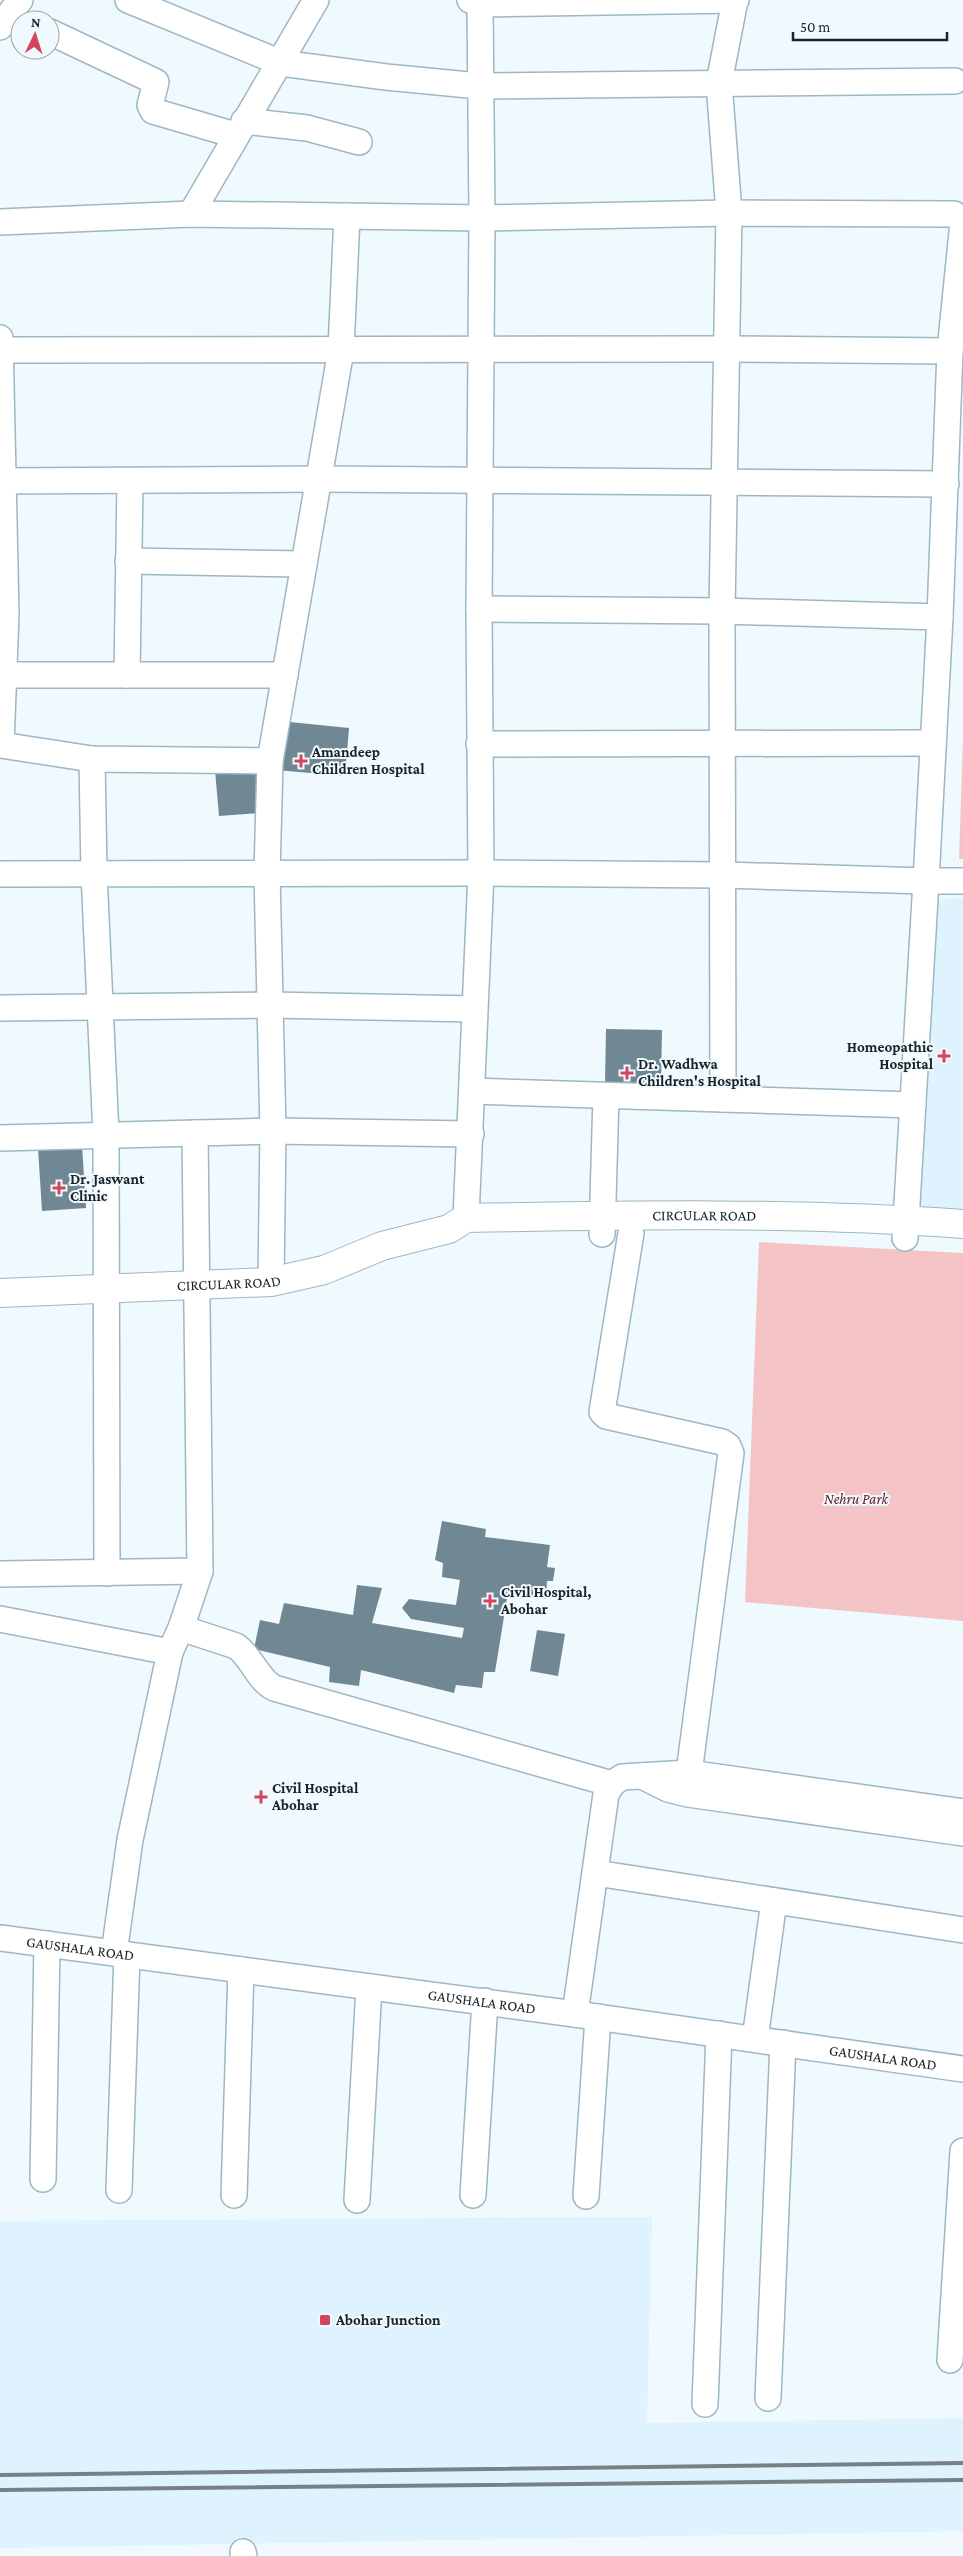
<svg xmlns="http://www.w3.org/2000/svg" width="963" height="2556" font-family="'Crimson Pro',serif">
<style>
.built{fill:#def3fd}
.green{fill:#f4c3c6}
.building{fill:#6f8893}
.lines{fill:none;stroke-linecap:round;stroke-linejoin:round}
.street-casing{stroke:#9eb7c4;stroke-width:28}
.secondary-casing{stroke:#9eb7c4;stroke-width:30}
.street{stroke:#fff;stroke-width:25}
.secondary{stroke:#fff;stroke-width:28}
.rail{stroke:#768085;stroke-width:4}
.poi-dot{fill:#d4445c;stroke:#eff9fe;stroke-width:2}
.labels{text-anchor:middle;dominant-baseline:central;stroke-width:4;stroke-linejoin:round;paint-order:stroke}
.poi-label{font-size:15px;font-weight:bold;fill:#192328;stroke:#eff9fe;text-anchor:start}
.street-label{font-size:15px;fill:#192328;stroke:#eff9fe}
.park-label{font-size:15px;font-style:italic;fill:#631725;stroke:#eff9fe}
</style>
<rect width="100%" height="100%" fill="#eff9fe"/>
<path class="built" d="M963,898V1215L913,1212L937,899Z
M652,2217L647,2423L963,2418V2531L0,2548V2221Z"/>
<path class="green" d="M963,739V859H959Z
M759,1242L963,1253V1621L745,1602Z"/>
<path class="building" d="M280,721L349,728L345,776L276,770Z
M258,767L261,813L219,816L215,770Z
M606,1029L662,1030L661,1084H605Z
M82,1145L86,1208L42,1211L38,1148Z
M442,1521L486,1529L485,1537L550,1545L547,1567L555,1568L553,1581H547L546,1599L508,1592L495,1672H484L482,1688L456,1685L454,1693L361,1670L359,1686L329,1682L330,1667L254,1649L260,1620L279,1624L284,1603L353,1615L357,1585L382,1588L372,1623L462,1638L464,1628L411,1619L402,1608L409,1599L456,1605L460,1580L442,1577L443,1563L435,1560Z
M537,1630L565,1634L558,1676L530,1671Z"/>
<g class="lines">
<defs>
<g id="street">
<path d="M128,0L281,63L386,77L479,86L955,81"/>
<path d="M470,0L480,4L736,0"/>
<path d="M0,27L20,0"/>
<path d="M50,32L156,82L150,105L153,111L235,135"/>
<path d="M244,121L307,128L359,142"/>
<path d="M191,214L316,0"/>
<path d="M0,222L191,214L482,218L729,213L954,214L963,222L950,351L940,617L926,881L724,875L481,873L0,874"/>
<path d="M0,338L6,614L1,745L92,759L270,761"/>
<path d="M0,350L727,349L950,351"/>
<path d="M0,481L320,479L946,484"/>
<path d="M128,561L304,564"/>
<path d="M479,609L722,611L940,617"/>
<path d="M4,675H285"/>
<path d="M127,675L130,482"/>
<path d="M479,744L933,743"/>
<path d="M92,759L94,873L106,1135L107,1573"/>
<path d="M0,1008L271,1005L474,1009"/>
<path d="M472,1091L723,1099L722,611L729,213L719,83L735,0"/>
<path d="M723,1099L913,1105"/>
<path d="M0,1138L273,1131L471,1134"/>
<path d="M466,1218L481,873L479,609L482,218L480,4"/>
<path d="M631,1233L602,1412L606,1416L722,1442L728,1446L731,1453L689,1773"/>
<path d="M602,1234L606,1096"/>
<path d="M905,1238L926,881H963"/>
<path d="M271,1282L273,1131L267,874L270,761L341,350L347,216"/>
<path d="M0,1574L200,1571"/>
<path d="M0,1619L170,1652"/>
<path d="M181,1628L236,1646C252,1657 257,1679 274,1688L612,1784"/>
<path d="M642,1776L668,1789L688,1794L963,1833"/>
<path d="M596,1873L963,1930"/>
<path id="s1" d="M0,1938L575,2014L963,2069"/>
<path d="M114,1953L130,1840L170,1652L181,1628L200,1571L195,1133"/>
<path d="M575,2014L606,1794L612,1784L622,1777L689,1773L963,1812"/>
<path d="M755,2039L774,1901"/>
<path d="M43,2179L47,1944"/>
<path d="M119,2190L127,1955"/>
<path d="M234,2195L241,1970"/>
<path d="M473,2195L485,2001"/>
<path d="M586,2196L598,2017"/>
<path d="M357,2200L369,1987"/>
<path d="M950,2360L963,2151"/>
<path d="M768,2398L783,2043"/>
<path d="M705,2404L719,2034"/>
<path d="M243,2552L244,2556"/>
</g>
<g id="secondary">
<path id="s2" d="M0,1293L271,1282L324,1270L382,1246L449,1229L466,1218C631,1215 798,1212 963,1224"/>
</g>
</defs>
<use href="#street" class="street-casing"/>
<use href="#secondary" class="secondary-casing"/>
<use href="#street" class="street"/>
<use href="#secondary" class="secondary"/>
<path class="rail" d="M0,2475L963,2463
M0,2490L963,2480"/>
</g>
<g class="poi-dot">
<path d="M298.5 753.5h5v5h5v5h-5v5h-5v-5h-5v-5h5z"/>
<path d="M941.5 1048.5h5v5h5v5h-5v5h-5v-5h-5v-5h5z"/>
<path d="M624.5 1065.5h5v5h5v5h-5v5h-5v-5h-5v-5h5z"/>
<path d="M56.5 1180.5h5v5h5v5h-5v5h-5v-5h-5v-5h5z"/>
<path d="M487.5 1593.5h5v5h5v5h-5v5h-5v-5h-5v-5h5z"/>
<path d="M258.5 1789.5h5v5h5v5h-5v5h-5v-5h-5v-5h5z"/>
<rect x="319" y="2314" width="12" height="12" rx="2.5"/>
</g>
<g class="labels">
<g class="poi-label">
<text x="312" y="752">Amandeep<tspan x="312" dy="17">Children Hospital</tspan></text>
<text x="933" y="1047" text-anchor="end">Homeopathic<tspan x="933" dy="17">Hospital</tspan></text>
<text x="638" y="1064">Dr. Wadhwa<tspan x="638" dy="17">Children's Hospital</tspan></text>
<text x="70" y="1179">Dr. Jaswant<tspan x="70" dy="17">Clinic</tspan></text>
<text x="501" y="1592">Civil Hospital,<tspan x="501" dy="17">Abohar</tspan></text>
<text x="272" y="1788">Civil Hospital<tspan x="272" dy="17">Abohar</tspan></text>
<text x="336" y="2320">Abohar Junction</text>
</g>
<g class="street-label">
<text stroke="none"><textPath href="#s2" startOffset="716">CIRCULAR ROAD</textPath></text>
<text stroke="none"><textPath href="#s2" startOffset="229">CIRCULAR ROAD</textPath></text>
<text stroke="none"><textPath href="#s1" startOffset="81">GAUSHALA ROAD</textPath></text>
<text stroke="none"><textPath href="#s1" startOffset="486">GAUSHALA ROAD</textPath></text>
<text stroke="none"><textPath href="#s1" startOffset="891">GAUSHALA ROAD</textPath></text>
</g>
<g class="park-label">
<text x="856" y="1499">Nehru Park</text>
</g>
</g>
<g transform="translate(35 35) rotate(4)"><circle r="24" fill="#eff9fe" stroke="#99a3a8"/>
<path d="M0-4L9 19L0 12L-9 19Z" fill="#d4445c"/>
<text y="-8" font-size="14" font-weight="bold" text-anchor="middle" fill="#192328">N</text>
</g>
<path d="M793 32v8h154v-8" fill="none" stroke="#192328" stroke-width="2.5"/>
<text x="800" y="32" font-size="15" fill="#192328" stroke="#eff9fe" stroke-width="4" paint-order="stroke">50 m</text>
</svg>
